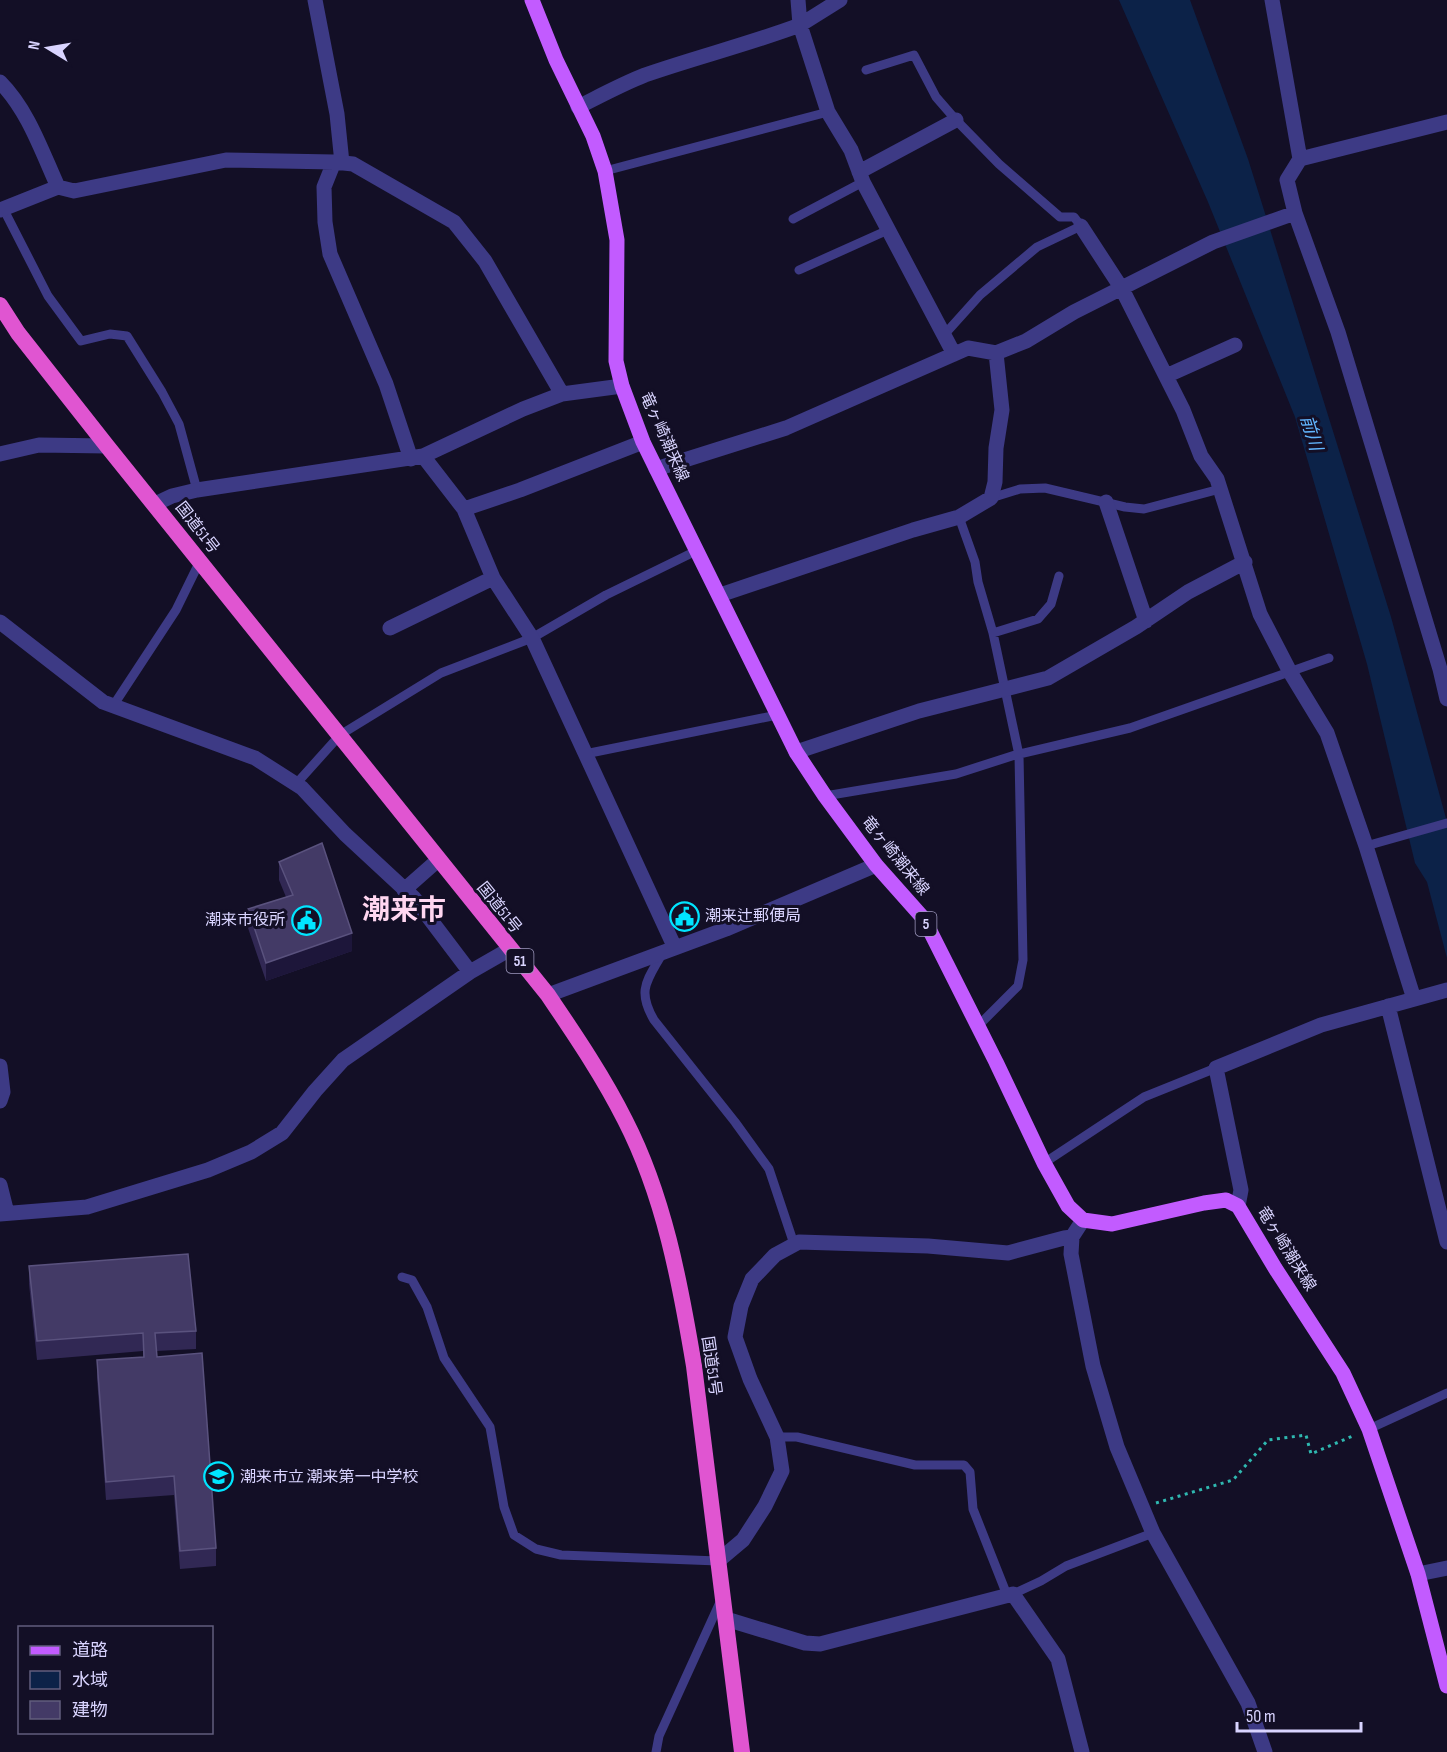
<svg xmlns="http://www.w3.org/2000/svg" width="1447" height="1752" font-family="'Sofia Sans Condensed','Noto Sans JP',sans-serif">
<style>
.water{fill:#0c2248}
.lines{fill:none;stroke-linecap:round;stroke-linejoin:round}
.path{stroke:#2fb8b0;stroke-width:3;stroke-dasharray:3 4.5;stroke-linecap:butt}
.service{stroke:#3d3a85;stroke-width:9}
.minor{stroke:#3d3a85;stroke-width:15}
.primary{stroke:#c25bff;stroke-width:15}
.trunk{stroke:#e055d1;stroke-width:16}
.wall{fill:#312854}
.shaded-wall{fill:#1d163a}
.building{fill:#433a66;stroke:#5a527e;stroke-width:1.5}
.labels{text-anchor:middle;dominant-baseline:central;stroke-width:6;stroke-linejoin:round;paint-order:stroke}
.shield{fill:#130f26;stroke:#9e99be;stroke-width:1.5}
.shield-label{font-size:15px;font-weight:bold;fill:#d9d4ff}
.street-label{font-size:16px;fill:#d9d4ff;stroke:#130f26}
.poi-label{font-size:16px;fill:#d9d4ff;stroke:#130f26;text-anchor:start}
.water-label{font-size:18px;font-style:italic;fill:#62b6ff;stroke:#130f26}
.town-label{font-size:28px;font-weight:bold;fill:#ffd6f0;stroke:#130f26}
</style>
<rect width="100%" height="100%" fill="#130f26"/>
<path class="water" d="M1119,0H1190L1248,159L1391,617L1447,822V958L1427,882L1415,863L1367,664L1295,417L1208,202Z"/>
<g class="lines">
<path class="path" d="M1156,1503L1233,1480L1268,1440L1306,1435L1311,1454L1355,1435"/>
<path class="service" d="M866,70L914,55L936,97L956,120L999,164L1060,217H1074L1081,226L1037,247L980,295L944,335
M605,171L828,112
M3,208L48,296L81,341L110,334L127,336L162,392L179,424L197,490
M793,219L863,182
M799,270L888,230
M991,498L1020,489L1045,488L1125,507L1144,509L1220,489
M959,517L975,562L978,582L993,633L1019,755L1023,960L1018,986L978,1026
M993,633L1038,619L1051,604L1059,576
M113,706L176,610L200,561
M585,754L777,715
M296,784L340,735L441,673L532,638L606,595L698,550
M825,796L956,774L1015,755L1130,728L1329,658
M1366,846L1447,823
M663,952C648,980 636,989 654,1020L735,1122L769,1169L794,1244
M1044,1163L1144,1097L1216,1068
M402,1277L412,1280L427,1307L444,1358L490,1427L504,1507L514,1535L536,1549L561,1555L718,1561
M1369,1429L1447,1393
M777,1437H797L915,1465H964L970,1472L973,1509L1007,1595
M1013,1594L1041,1581L1066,1566L1153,1533
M656,1752L659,1736L721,1600"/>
<path class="minor" d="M315,0L337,114L342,163
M798,0L800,25L840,0
M1272,0L1300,159L1287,180L1295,213L1338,332L1440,669L1447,699
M0,82C28,110 42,152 58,187
M578,107C600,96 622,84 645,75C697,57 749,44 800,25L828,112L851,150L863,182L954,354
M1300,159L1447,122
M334,162L324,187L325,222L330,254L386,384L411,459
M859,172L956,120
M0,210L58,187L74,191L226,160L334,162L353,164L454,222L485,261L562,394
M1081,226L1122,289L1183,410L1201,456L1217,479L1260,614L1290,672L1327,733L1366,846L1414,999
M996,353L1026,341L1074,312L1213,242L1295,213
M1166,376L1235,345
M0,454L39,445L107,446
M423,456L464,509L493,578L532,638L675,948
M656,469L786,428L968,348L996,353L1002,410L996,448L995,482L991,498L959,517L913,530L720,595
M1106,502L1146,621
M155,504L172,496L197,490L423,456L523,409L562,394L622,386
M464,509L520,490L643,442
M0,622L103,702L255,758L302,788L345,834L414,898L470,972
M390,628L493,578
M796,752L919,711L1048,678L1136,627L1188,592L1245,562
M404,890L438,860
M548,995L726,929L876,865
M1388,1006L1447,1242
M0,1066L3,1092L0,1101
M0,1185L7,1213
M1238,1206L1241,1190L1216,1068L1321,1025L1447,990
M0,1214L87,1207L208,1170L251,1152L282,1133L315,1091L343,1060L470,972L510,949
M1083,1220L1072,1237L1071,1254L1093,1366L1117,1447L1153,1533L1248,1703L1265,1752
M718,1561L743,1540L765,1506L782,1471L777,1437L750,1379L735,1337L741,1306L752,1279L775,1255L799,1242L928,1246L1008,1253L1064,1238L1072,1237
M1418,1574L1447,1568
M726,1619L805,1643L820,1644L1013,1594L1058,1659L1082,1752"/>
<path class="primary" d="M532,0L556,60L593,136L605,171L617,240L616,361L622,386L643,442L796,752L825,796L876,865L924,919L996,1062L1044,1163L1068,1206L1083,1220L1112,1224L1204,1203L1226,1200L1238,1206L1275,1268L1343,1373L1369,1429L1418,1574L1447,1686"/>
<path class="trunk" d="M0,305L18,333L107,446L548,995C575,1035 603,1076 625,1120C664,1196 680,1282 694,1366L742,1752"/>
</g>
<path class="wall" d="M279,862L352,951L266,981L248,928V909L286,897L279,880Z
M29,1266L196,1331V1349L156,1351L157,1357L216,1548V1566L180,1569L174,1495L106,1500L97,1378V1360L143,1357V1351L37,1360L29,1284Z"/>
<path class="shaded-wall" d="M352,933V951L266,981V963Z"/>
<path class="building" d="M322,843L352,933L266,963L248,909L293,895L279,862Z
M188,1254L196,1331L155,1333L157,1357L202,1353L216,1548L180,1551L174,1476L106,1482L97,1360L144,1357L143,1333L37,1341L29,1266Z"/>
<defs>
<symbol id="civic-ring" viewBox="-11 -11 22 22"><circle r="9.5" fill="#130f26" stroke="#00e5ff" stroke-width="1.5"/><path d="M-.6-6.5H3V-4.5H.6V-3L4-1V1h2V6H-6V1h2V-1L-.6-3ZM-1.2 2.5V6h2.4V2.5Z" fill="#00e5ff"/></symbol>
<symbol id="school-ring" viewBox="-11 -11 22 22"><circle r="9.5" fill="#130f26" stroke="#00e5ff" stroke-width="1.5"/><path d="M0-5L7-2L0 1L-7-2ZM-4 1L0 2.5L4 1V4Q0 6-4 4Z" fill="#00e5ff"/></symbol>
</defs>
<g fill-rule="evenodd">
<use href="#civic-ring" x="668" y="900" width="33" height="33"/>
<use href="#civic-ring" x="290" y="904" width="33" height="33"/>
<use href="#school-ring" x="202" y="1460" width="33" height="33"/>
</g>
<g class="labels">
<g class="shield">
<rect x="915.5" y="912" width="21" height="24" rx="4.5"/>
<rect x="506.5" y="949" width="27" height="24" rx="4.5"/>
</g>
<g class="shield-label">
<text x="926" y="924">5</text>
<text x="520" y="961">51</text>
</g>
<g class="street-label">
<text transform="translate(664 437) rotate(66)">竜ヶ崎潮来線</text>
<text transform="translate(197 528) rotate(52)">国道51号</text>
<text transform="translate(895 856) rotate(51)">竜ヶ崎潮来線</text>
<text transform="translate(499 908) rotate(51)">国道51号</text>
<text transform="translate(1286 1249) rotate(58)">竜ヶ崎潮来線</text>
<text transform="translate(711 1366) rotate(82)">国道51号</text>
</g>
<g class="poi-label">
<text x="705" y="916">潮来辻郵便局</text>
<text x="285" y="920" text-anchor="end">潮来市役所</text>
<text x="240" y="1477">潮来市立 潮来第一中学校</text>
</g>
<g class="water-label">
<text transform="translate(1311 433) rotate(73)">前川</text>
</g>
<g class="town-label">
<text x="404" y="910">潮来市</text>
</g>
</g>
<rect x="18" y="1626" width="195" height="108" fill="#130f26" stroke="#625e7d" stroke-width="1.5"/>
<rect x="30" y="1646" width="30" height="9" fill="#c25bff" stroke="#625e7d" stroke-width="1.5"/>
<text x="72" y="1656" font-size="18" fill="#d9d4ff">道路</text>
<rect x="30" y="1671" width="30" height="18" fill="#0c2248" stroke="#625e7d" stroke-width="1.5"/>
<text x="72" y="1686" font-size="18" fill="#d9d4ff">水域</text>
<rect x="30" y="1701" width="30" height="18" fill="#433a66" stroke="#625e7d" stroke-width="1.5"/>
<text x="72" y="1716" font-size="18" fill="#d9d4ff">建物</text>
<g transform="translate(48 48) rotate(281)" stroke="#130f26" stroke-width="4.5" paint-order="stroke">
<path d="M0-4.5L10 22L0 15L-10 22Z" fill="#d9d4ff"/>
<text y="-9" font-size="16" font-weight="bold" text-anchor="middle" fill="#d9d4ff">N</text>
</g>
<path d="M1237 1722v9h124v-9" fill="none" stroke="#d9d4ff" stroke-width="3"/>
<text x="1246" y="1722" font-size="18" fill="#d9d4ff" stroke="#130f26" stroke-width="4.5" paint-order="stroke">50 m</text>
</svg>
